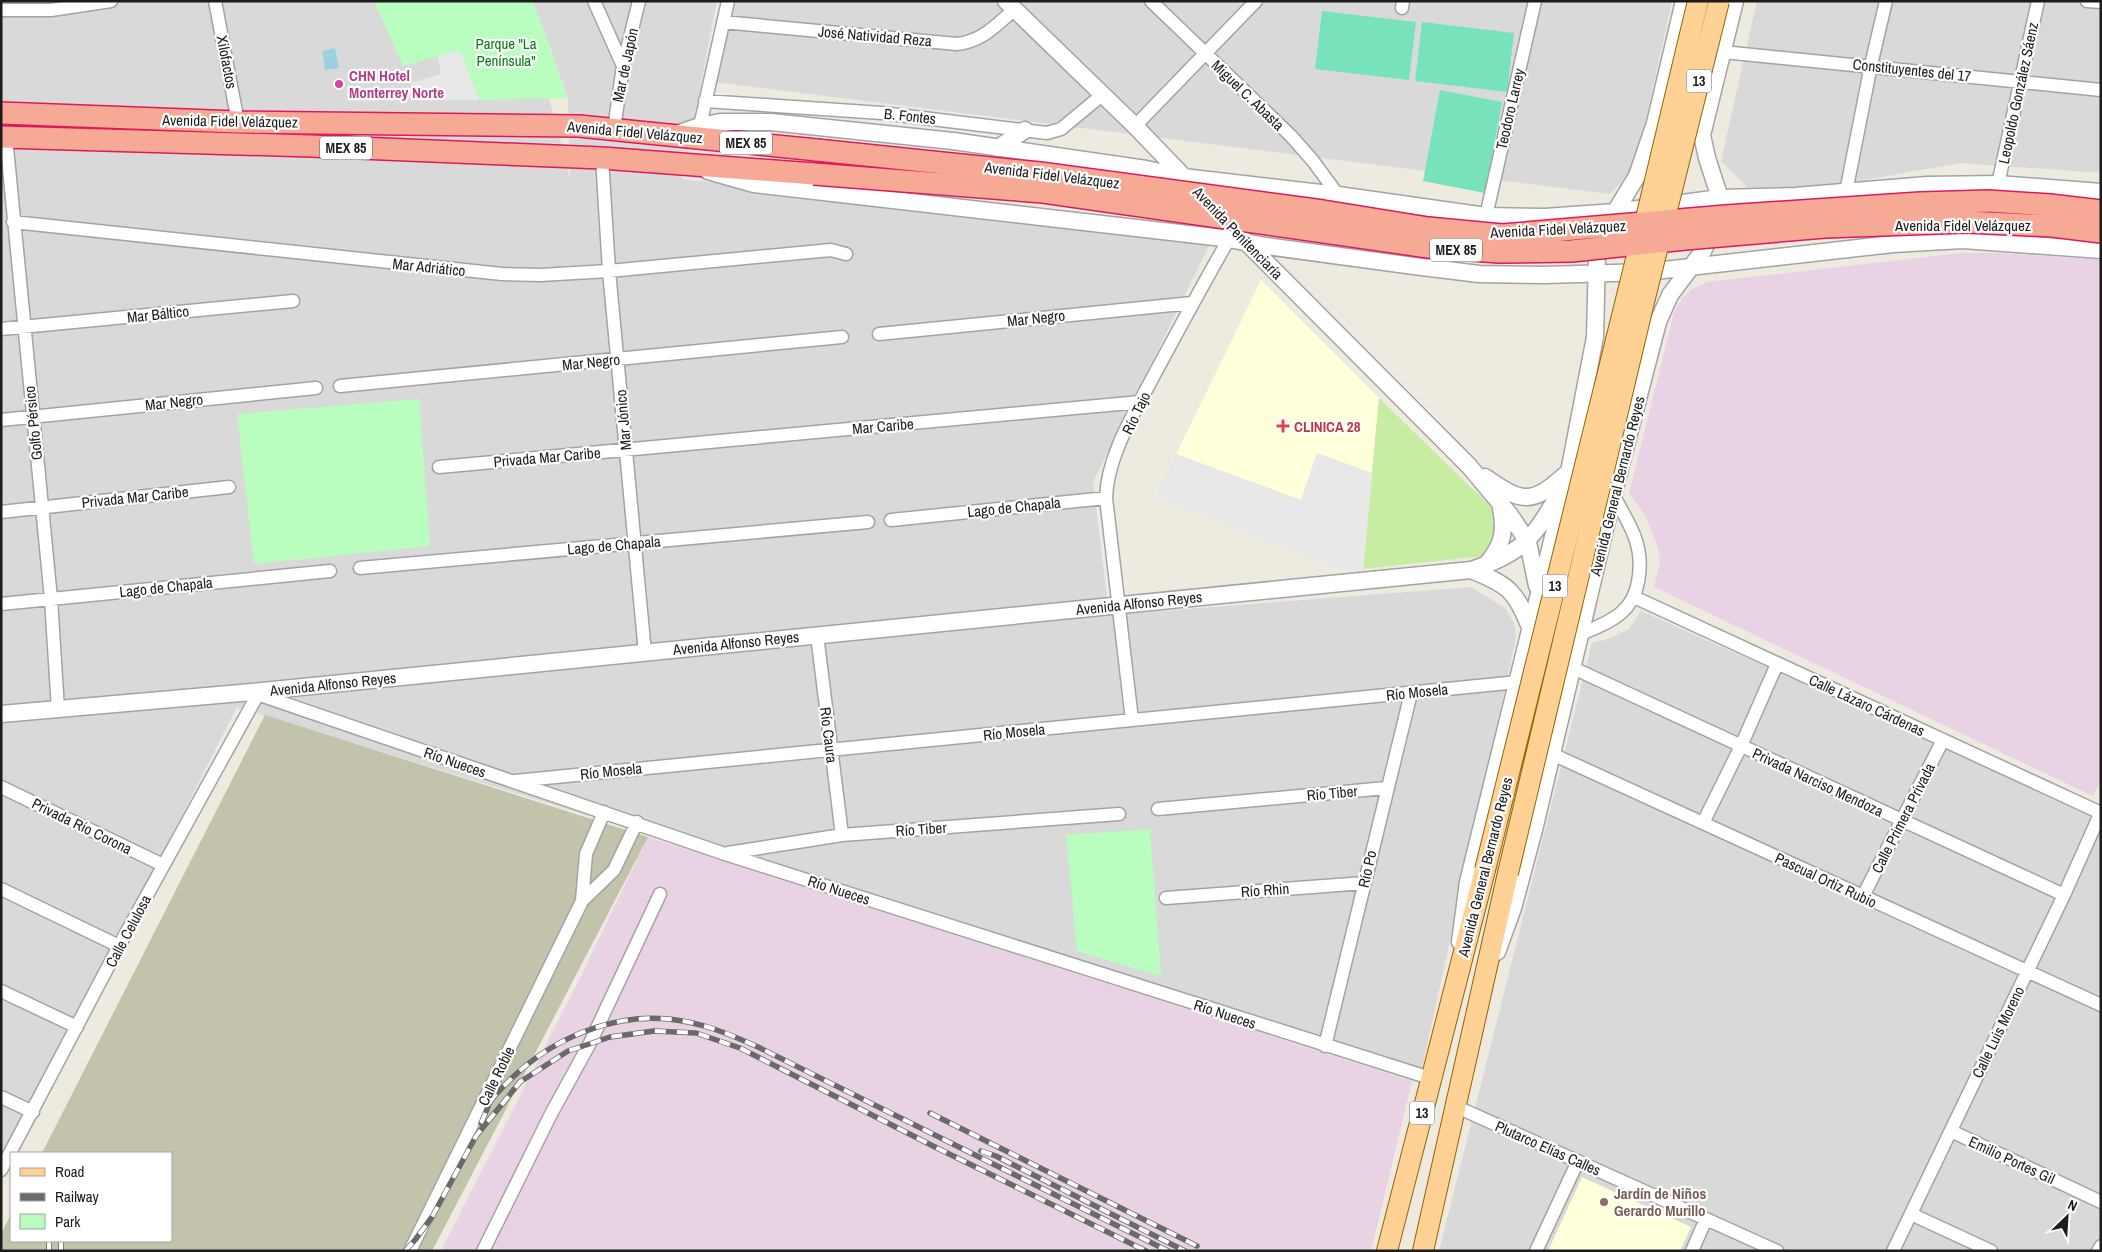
<svg xmlns="http://www.w3.org/2000/svg" width="2102" height="1252" font-family="'Archivo Narrow',sans-serif">
<style>
.residential{fill:#dad9d9}
.industrial{fill:#e8d2e4}
.education{fill:#ffffd9}
.construction{fill:#c3c3ac}
.grass{fill:#c6eda2}
.park{fill:#b9fdbf}
.pitch{fill:#78e3ba}
.parking{fill:#e8e8e8}
.water{fill:#9dd0df}
.lines{fill:none;stroke-linecap:round;stroke-linejoin:round}
.minor-casing{stroke:#a3a3a3;stroke-width:15}
.tertiary-casing{stroke:#a3a3a3;stroke-width:19}
.primary-casing{stroke:#946300;stroke-width:22}
.trunk-casing{stroke:#e2185c;stroke-width:24}
.minor{stroke:#fff;stroke-width:12}
.tertiary{stroke:#fff;stroke-width:16}
.primary{stroke:#ffd195;stroke-width:20}
.trunk{stroke:#f6aa95;stroke-width:21}
.rail-casing{stroke:#6a6a6a;stroke-width:5.5}
.rail{stroke:#fff;stroke-width:4;stroke-dasharray:11;stroke-linecap:butt}
.primary-bridge-casing{stroke:#946300;stroke-width:22;stroke-linecap:butt}
.trunk-bridge-casing{stroke:#e2185c;stroke-width:24;stroke-linecap:butt}
.primary-bridge{stroke:#ffd195;stroke-width:20}
.trunk-bridge{stroke:#f6aa95;stroke-width:21}
.hotel-dot{fill:#d1479c;stroke:#fff;stroke-width:2}
.health-dot{fill:#e0444e;stroke:#fff;stroke-width:2}
.education-dot{fill:#8d6e63;stroke:#fff;stroke-width:2}
.labels{text-anchor:middle;dominant-baseline:central;stroke-width:4.5;stroke-linejoin:round;paint-order:stroke}
.shield{fill:#fff;stroke:#606060;stroke-width:1}
.shield-label{font-size:14px;font-weight:bold;fill:#1c1c1c}
.street-label{font-size:15px;fill:#1c1c1c;stroke:#fff}
.park-label{font-size:15px;fill:#04800f;stroke:#fff}
.hotel-label{font-size:15px;font-weight:bold;fill:#b23c85;stroke:#fff;text-anchor:start}
.health-label{font-size:15px;font-weight:bold;fill:#be3a42;stroke:#fff;text-anchor:start}
.education-label{font-size:15px;font-weight:bold;fill:#785e54;stroke:#fff;text-anchor:start}
</style>
<rect width="100%" height="100%" fill="#eeeae0"/>
<path class="residential" d="M1,1H521L556,123L570,179L568,98L533,1H717L682,179L1212,240L1093,482L1109,615L1471,587L1505,608L1514,623L1516,638L1421,1073L237,707L1,1171Z
M736,1H1672L1635,168L1610,194L714,82Z
M1757,1H2101V173L1960,163L1837,185L1749,189L1721,161Z
M1641,611L2101,815V1251H1439L1592,643L1611,638L1629,629Z"/>
<path class="industrial" d="M1961,253H2000L2101,260V780L2093,796L1654,587L1660,562L1658,548L1646,517L1629,493L1674,312L1683,297L1693,289L1707,282Z
M648,837L1412,1081L1371,1251H441L582,974Z"/>
<path class="education" d="M1261,280L1379,398L1363,569H1338L1156,496Z
M1582,1177L1691,1227L1680,1251H1548Z"/>
<path class="construction" d="M265,715L648,837L432,1251H1V1234L11,1214V1241H171V1153H42Z"/>
<path class="grass" d="M1379,398L1491,507C1504,529 1496,538 1483,556L1363,569Z"/>
<path class="park" d="M374,1H533L568,98L479,100L460,50L403,66Z
M419,399L430,546L254,564L237,414Z
M1150,829L1161,976L1077,951L1066,835Z"/>
<path class="pitch" d="M1322,11L1416,22L1409,80L1315,69Z
M1422,22L1514,33L1507,92L1415,81Z
M1440,90L1502,102L1485,193L1423,181Z"/>
<path class="parking" d="M460,50L479,100H416L410,83L441,74L438,56Z
M1317,453L1372,473L1363,569H1338L1156,496L1176,454L1301,500Z"/>
<path class="water" d="M335,48L339,68L325,70L322,51Z"/>
<g class="lines">
<defs>
<path id="minor" d="M215,1L238,122
M594,1L623,66
M1151,1L1291,136L1313,161L1338,195
M2087,1L2101,2
M1402,8L1403,1
M1,10H51L111,1
M723,22L957,44C983,41 996,25 1015,9
M1723,52L2101,90
M705,101L882,113L1047,133L1061,129L1102,95
M700,126L728,1
M1135,126L1256,1
M614,129L623,66L639,1
M6,137L51,599L58,709
M602,158L609,271L645,653
M1998,184L2038,1
M1846,192L1871,65L1886,1
M1486,216L1535,1
M13,222L502,274L540,275L609,271L831,250L846,254
M1,329L293,301
M879,334L1192,303
M340,386L842,337
M1,420L316,388
M439,467L1140,402
M1,512L229,487
M891,520L1106,498
M360,568L868,522
M1634,597L2101,813
M1,604L330,571
M1581,634C1595,628 1611,622 1622,612C1631,604 1636,593 1638,582C1645,546 1630,525 1613,495
M817,635L842,835
M1573,668L2064,895
M254,693L725,854L1430,1078
M1132,720L1106,498C1107,456 1135,412 1154,375C1179,329 1203,284 1229,239
M1552,754L2101,1005
M515,781L1518,682
M1,787L163,865
M1158,809L1386,788
M1703,823L1741,746L1777,664
M728,853L842,835L1119,814
M1,889L119,946
M1863,896L1943,740
M1166,898L1364,883
M582,901L586,854L604,812
M1,991L77,1027
M1325,1046L1411,693
M1,1097L33,1112
M1457,1107L1777,1251
M1951,1131L2101,1202
M1,1170L119,946L258,694
M1911,1214L1991,1251
M410,1251L582,901L614,870L637,822
M483,1251L551,1114L590,1043L660,894
M1536,1251L1578,1161
M1692,1251L1706,1219
M1893,1251L2064,895L2101,812
M2098,1251L2101,1246"/>
<path id="tertiary" d="M1006,1L1135,126L1186,179
M676,134L700,126L720,122H771L953,141L1146,169L1183,177L1338,195L1486,216L1545,217L1615,212L1720,198L1795,196L1927,185L1998,184L2101,192
M998,148L1025,130
M708,171L754,184L1223,238L1266,246L1414,266L1479,274L1544,275L1646,272L1893,244L1963,240L2101,250
M1244,240L1469,466L1510,515L1528,542L1537,586
M1485,477C1521,502 1531,506 1565,475
M1486,565C1504,544 1506,530 1500,503
M1471,570C1509,585 1516,591 1531,630
M1,714L252,692L1471,570C1530,551 1535,533 1566,483
M1460,942L1468,882L1569,472L1595,337L1597,255L1603,232L1637,176L1655,123L1684,1
M1497,952L1513,908L1534,830L1613,495L1658,322L1670,295L1703,251L1718,219L1720,198L1707,158L1702,135L1735,1"/>
<path id="primary" d="M1387,1251L1485,870
M1423,1251L1508,873"/>
<path id="trunk" d="M1,113L238,122L579,126L817,150
M1,137L311,146L602,158L814,174"/>
</defs>
<use href="#minor" class="minor-casing"/>
<use href="#tertiary" class="tertiary-casing"/>
<use href="#primary" class="primary-casing"/>
<use href="#trunk" class="trunk-casing"/>
<use href="#minor" class="minor"/>
<use href="#tertiary" class="tertiary"/>
<use href="#primary" class="primary"/>
<use href="#trunk" class="trunk"/>
<defs>
<path id="rail" d="M930,1113L1197,1246
M481,1123C484,1117 487,1109 490,1102C496,1093 505,1085 513,1077C554,1038 611,1014 668,1019C701,1022 729,1034 758,1047L1168,1251
M981,1151L996,1156L1185,1251
M49,1251V1241
M61,1251V1241
M405,1251L415,1240L432,1217L476,1136L520,1082L568,1051L610,1037L654,1031L696,1033L740,1048L935,1147L1146,1251"/>
</defs>
<use href="#rail" class="rail-casing"/>
<use href="#rail" class="rail"/>
<defs>
<path id="primary-bridge" d="M1485,870L1642,235L1698,1
M1508,873L1643,306L1719,1"/>
<path id="trunk-bridge" d="M817,150L1040,173L1323,211L1428,228L1502,235L1726,216L1920,203L1988,201L2050,205L2101,211
M814,174L1043,192L1428,247L1499,252L1572,251L1685,239L1825,227L1967,222L2052,226L2101,232"/>
</defs>
<use href="#primary-bridge" class="primary-bridge-casing"/>
<use href="#trunk-bridge" class="trunk-bridge-casing"/>
<use href="#primary-bridge" class="primary-bridge"/>
<use href="#trunk-bridge" class="trunk-bridge"/>
</g>
<circle class="hotel-dot" cx="339" cy="84" r="5"/>
<path class="health-dot" d="M1280.5 418.5h5v5h5v5h-5v5h-5v-5h-5v-5h5z"/>
<circle class="education-dot" cx="1604" cy="1202" r="5"/>
<g class="labels">
<g class="shield">
<rect x="1686.5" y="69.5" width="25" height="23" rx="4"/>
<rect x="720" y="131.5" width="52" height="23" rx="4"/>
<rect x="320" y="136.5" width="52" height="23" rx="4"/>
<rect x="1430" y="238.5" width="52" height="23" rx="4"/>
<rect x="1542.5" y="574.5" width="25" height="23" rx="4"/>
<rect x="1409.5" y="1101.5" width="25" height="23" rx="4"/>
</g>
<g class="shield-label">
<text x="1699" y="81">13</text>
<text x="746" y="143">MEX 85</text>
<text x="346" y="148">MEX 85</text>
<text x="1456" y="250">MEX 85</text>
<text x="1555" y="586">13</text>
<text x="1422" y="1113">13</text>
</g>
<g class="street-label">
<text transform="translate(875 36) rotate(5)">José Natividad Reza</text>
<text transform="translate(227 62) rotate(79)">Xilofactos</text>
<text transform="translate(625 65) rotate(-78)">Mar de Japón</text>
<text transform="translate(1912 70) rotate(6)">Constituyentes del 17</text>
<text transform="translate(2018 93) rotate(-78)">Leopoldo González Sáenz</text>
<text transform="translate(1248 95) rotate(44)">Miguel C. Abasta</text>
<text transform="translate(1510 109) rotate(-77)">Teodoro Larrey</text>
<text transform="translate(910 116) rotate(6)">B. Fontes</text>
<text transform="translate(230 121) rotate(1)">Avenida Fidel Velázquez</text>
<text transform="translate(635 132) rotate(5)">Avenida Fidel Velázquez</text>
<text transform="translate(1052 175) rotate(7)">Avenida Fidel Velázquez</text>
<text x="1963" y="225">Avenida Fidel Velázquez</text>
<text transform="translate(1558 229) rotate(-3)">Avenida Fidel Velázquez</text>
<text transform="translate(1238 233) rotate(46)">Avenida Penitenciaría</text>
<text transform="translate(429 267) rotate(6)">Mar Adriático</text>
<text transform="translate(158 314) rotate(-6)">Mar Báltico</text>
<text transform="translate(1036 318) rotate(-6)">Mar Negro</text>
<text transform="translate(591 362) rotate(-6)">Mar Negro</text>
<text transform="translate(174 402) rotate(-6)">Mar Negro</text>
<text transform="translate(1136 413) rotate(-64)">Río Tajo</text>
<text transform="translate(623 420) rotate(-95)">Mar Jónico</text>
<text transform="translate(33 423) rotate(-96)">Golfo Pérsico</text>
<text transform="translate(883 426) rotate(-5)">Mar Caribe</text>
<text transform="translate(547 457) rotate(-5)">Privada Mar Caribe</text>
<text transform="translate(1617 486) rotate(-76)">Avenida General Bernardo Reyes</text>
<text transform="translate(135 497) rotate(-6)">Privada Mar Caribe</text>
<text transform="translate(1014 507) rotate(-6)">Lago de Chapala</text>
<text transform="translate(614 545) rotate(-5)">Lago de Chapala</text>
<text transform="translate(166 587) rotate(-6)">Lago de Chapala</text>
<text transform="translate(1139 603) rotate(-6)">Avenida Alfonso Reyes</text>
<text transform="translate(736 643) rotate(-6)">Avenida Alfonso Reyes</text>
<text transform="translate(333 684) rotate(-6)">Avenida Alfonso Reyes</text>
<text transform="translate(1417 692) rotate(-6)">Río Mosela</text>
<text transform="translate(1867 705) rotate(25)">Calle Lázaro Cárdenas</text>
<text transform="translate(1014 732) rotate(-6)">Río Mosela</text>
<text transform="translate(829 735) rotate(83)">Río Caura</text>
<text transform="translate(455 762) rotate(19)">Río Nueces</text>
<text transform="translate(611 771) rotate(-6)">Río Mosela</text>
<text transform="translate(1818 782) rotate(25)">Privada Narciso Mendoza</text>
<text transform="translate(1332 793) rotate(-5)">Río Tiber</text>
<text transform="translate(1903 818) rotate(-63)">Calle Primera Privada</text>
<text transform="translate(82 826) rotate(26)">Privada Río Corona</text>
<text transform="translate(921 829) rotate(-4)">Río Tiber</text>
<text transform="translate(1485 867) rotate(-76)">Avenida General Bernardo Reyes</text>
<text transform="translate(1367 869) rotate(-77)">Río Po</text>
<text transform="translate(1826 880) rotate(25)">Pascual Ortiz Rubio</text>
<text transform="translate(839 890) rotate(18)">Río Nueces</text>
<text transform="translate(1265 890) rotate(-4)">Río Rhin</text>
<text transform="translate(128 931) rotate(-62)">Calle Celulosa</text>
<text transform="translate(1225 1014) rotate(18)">Río Nueces</text>
<text transform="translate(1998 1032) rotate(-64)">Calle Luis Moreno</text>
<text transform="translate(496 1076) rotate(-64)">Calle Roble</text>
<text transform="translate(1548 1148) rotate(24)">Plutarco Elías Calles</text>
<text transform="translate(2012 1160) rotate(25)">Emilio Portes Gil</text>
</g>
<g class="park-label">
<text x="506" y="43">Parque "La<tspan x="506" dy="17">Península"</tspan></text>
</g>
<g class="hotel-label">
<text x="349" y="75">CHN Hotel<tspan x="349" dy="17">Monterrey Norte</tspan></text>
</g>
<g class="health-label">
<text x="1294" y="426">CLINICA 28</text>
</g>
<g class="education-label">
<text x="1614" y="1193">Jardín de Niños<tspan x="1614" dy="17">Gerardo Murillo</tspan></text>
</g>
</g>
<rect width="2102" height="1252" fill="none" stroke="#1c1c1c" stroke-width="5"/>
<rect x="10" y="1152" width="162" height="90" fill="#ffffff" stroke="#a4a4a4"/>
<rect x="20" y="1168" width="25" height="8" fill="#ffd195" stroke="#a4a4a4"/>
<text x="55" y="1177" font-size="15" fill="#1c1c1c">Road</text>
<rect x="20" y="1193" width="25" height="8" fill="#6a6a6a" stroke="#a4a4a4"/>
<text x="55" y="1202" font-size="15" fill="#1c1c1c">Railway</text>
<rect x="20" y="1214" width="25" height="15" fill="#b9fdbf" stroke="#a4a4a4"/>
<text x="55" y="1227" font-size="15" fill="#1c1c1c">Park</text>
<g transform="translate(2067 1217) rotate(25)" stroke="#ffffff" stroke-width="4" paint-order="stroke">
<path d="M0-4L9 19L0 12L-9 19Z" fill="#1c1c1c"/>
<text y="-8" font-size="14" font-weight="bold" text-anchor="middle" fill="#1c1c1c">N</text>
</g>
</svg>
